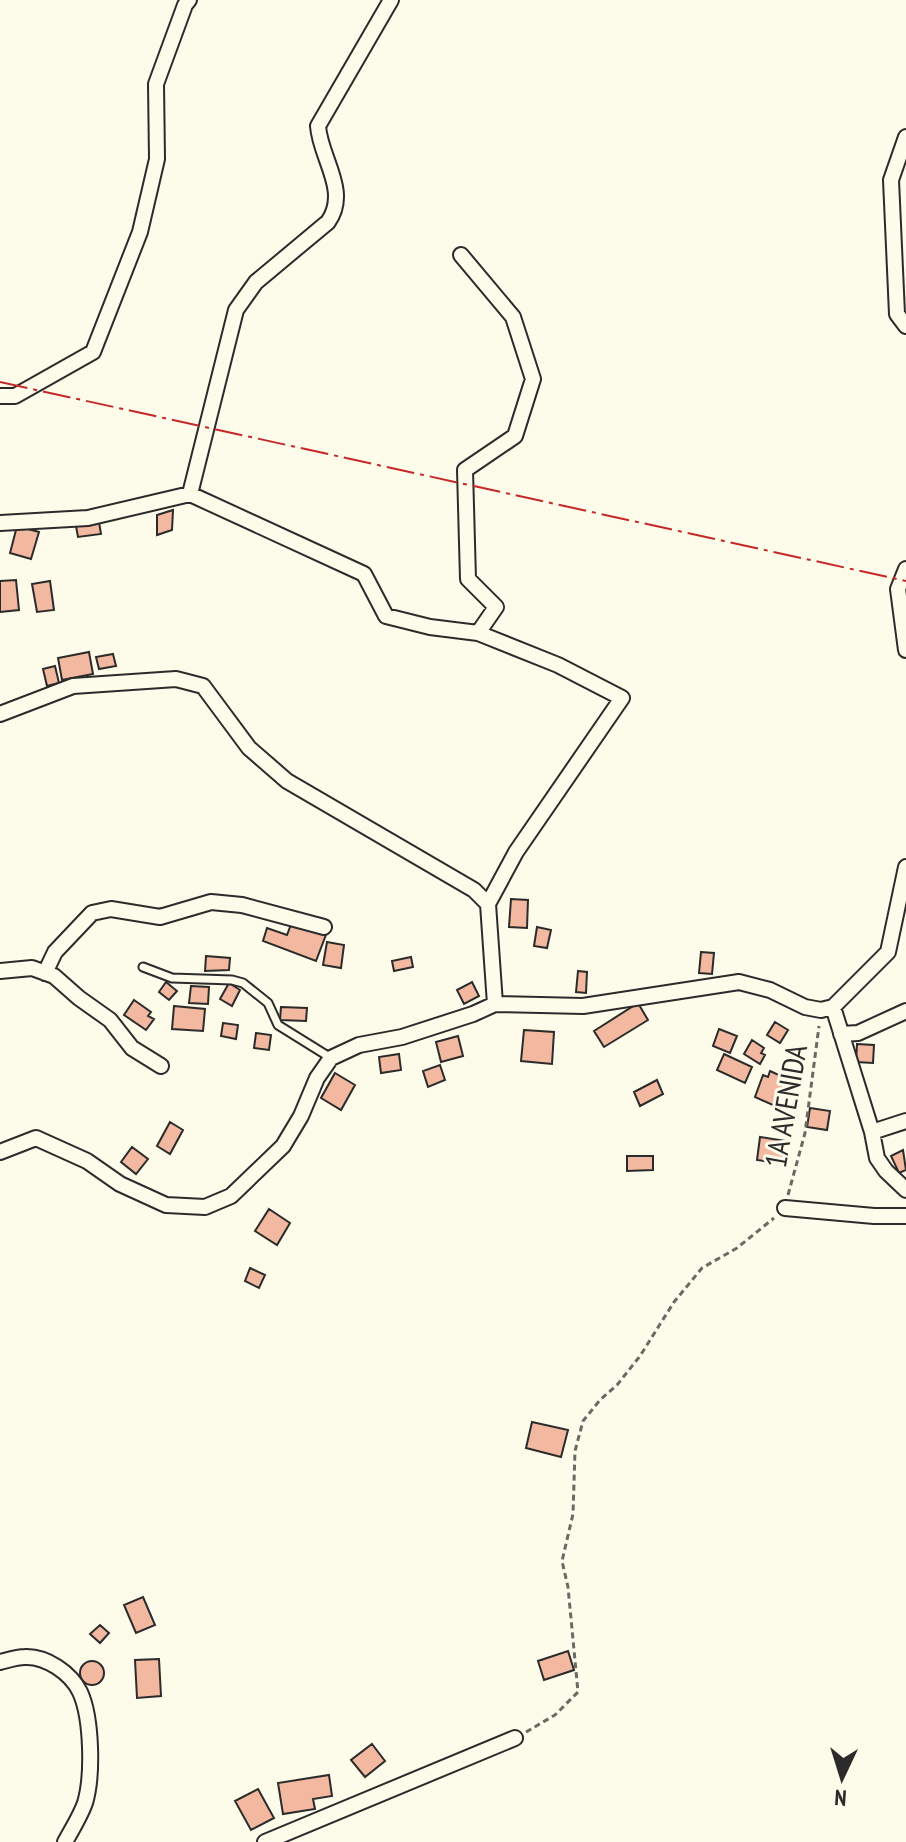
<svg xmlns="http://www.w3.org/2000/svg" width="906" height="1842" font-family="'PT Sans Narrow',sans-serif">
<style>
.building{fill:#f2b8a0;stroke:#2b2b2b;stroke-width:2}
.lines{fill:none;stroke-linecap:round;stroke-linejoin:round}
.lane-casing{stroke:#2b2b2b;stroke-width:11}
.street-casing{stroke:#2b2b2b;stroke-width:18}
.path{stroke:#6a6964;stroke-width:3;stroke-dasharray:6 4;stroke-linecap:butt}
.lane{stroke:#fdfbea;stroke-width:7}
.street{stroke:#fdfbea;stroke-width:14}
.power{stroke:#c62828;stroke-width:2;stroke-dasharray:28 6 4 6;stroke-linecap:butt}
.labels{text-anchor:middle;dominant-baseline:central;stroke-width:6;stroke-linejoin:round;paint-order:stroke}
.street-label{font-size:30px;fill:#2b2b2b;stroke:#fdfbea}
</style>
<rect width="100%" height="100%" fill="#fdfbea"/>
<path class="building" d="M173,510L172,530L157,535V515Z
M99,522L101,534L78,537L76,526Z
M17,526L39,532L31,559L10,553Z
M16,580L19,610L0,612V581Z
M50,581L54,610L37,612L32,584Z
M89,652L93,674L62,680L58,658Z
M113,654L116,666L99,669L96,657Z
M55,666L59,683L47,686L43,669Z
M511,899L528,900L527,928L509,927Z
M293,919L327,932L316,961L263,941L267,928L287,935Z
M537,927L551,930L547,948L534,946Z
M327,942L344,945L341,968L323,965Z
M701,952L714,953L712,974L699,973Z
M206,956L230,958L229,970L205,971Z
M411,957L413,967L394,971L392,961Z
M578,971L587,972L586,993L576,992Z
M166,982L177,991L169,1000L159,992Z
M472,982L479,996L464,1004L457,990Z
M229,983L240,990L232,1006L220,999Z
M191,986L209,987L208,1004L189,1003Z
M134,1000L151,1012L148,1016L154,1019L146,1030L124,1015Z
M638,1003L648,1020L604,1047L594,1031Z
M174,1006L205,1009L203,1031L172,1029Z
M281,1007L307,1008L306,1021L280,1020Z
M775,1022L788,1030L780,1043L767,1035Z
M223,1023L238,1025L236,1039L221,1036Z
M719,1029L737,1036L730,1053L713,1046Z
M524,1030L554,1032L552,1064L521,1061Z
M256,1033L271,1035L269,1050L254,1048Z
M458,1036L463,1056L441,1062L436,1042Z
M752,1040L764,1048L761,1053L765,1055L760,1064L744,1054Z
M857,1044L874,1045L873,1063L856,1062Z
M399,1054L401,1070L381,1073L379,1057Z
M724,1054L752,1067L745,1083L717,1070Z
M440,1065L445,1080L428,1087L423,1071Z
M770,1071L781,1076L779,1081L784,1083L775,1106L755,1097L763,1075L768,1077Z
M335,1073L355,1085L341,1110L321,1098Z
M657,1080L663,1094L640,1106L634,1092Z
M810,1108L830,1111L827,1130L807,1127Z
M170,1122L183,1130L170,1154L157,1146Z
M760,1137L786,1141L783,1164L757,1160Z
M132,1147L148,1159L136,1174L121,1162Z
M903,1150L906,1170L899,1173L891,1156Z
M627,1156H653V1170L627,1171Z
M269,1209L290,1223L277,1245L255,1231Z
M250,1268L265,1275L259,1288L245,1281Z
M532,1422L568,1430L561,1457L526,1448Z
M143,1597L155,1625L136,1633L124,1605Z
M100,1625L109,1633L100,1643L90,1634Z
M568,1651L574,1670L544,1680L538,1661Z
M159,1659L161,1696L137,1698L135,1660Z
M80 1673a12 12 0 1 1 24 0a12 12 0 1 1-24 0Z
M372,1744L385,1761L365,1777L351,1760Z
M329,1775L332,1796L313,1799L315,1809L283,1814L278,1783Z
M258,1789L274,1818L251,1830L235,1801Z"/>
<g class="lines">
<defs>
<path id="lane" d="M143,967L172,978L232,980L243,983L268,1003L278,1025L331,1058"/>
<path id="street" d="M906,137L891,180L897,314L906,326
M461,255L513,317L533,379L515,436L465,470L468,579L496,607L478,633
M0,396H15L93,352L140,232L157,159L156,84L185,5L189,0
M190,494L236,310L256,282L328,222C350,191 320,158 318,126L391,0
M0,523L88,518L190,494L364,574L386,616L430,627L478,633L558,665L622,698L516,852L488,904
M906,569L898,589L906,650
M0,714L73,686L176,679L203,686L249,748L287,781L474,890L488,904L495,1004
M0,971L32,968L54,976L79,998L110,1020L132,1048L161,1066
M45,973L55,952L92,913L111,909L160,917L211,902L242,905L324,927
M833,1007L872,1132L877,1158L886,1171L906,1190
M841,1034L858,1033L906,1011
M872,1132L906,1121
M0,1152L36,1138L87,1161L120,1184L166,1205L205,1207L231,1196L283,1146L301,1116L317,1078L331,1058L359,1045L402,1037L473,1014L495,1004L583,1006L739,982L770,990L805,1007L821,1010L833,1007L888,952L906,867
M785,1208L874,1216H906
M0,1662C8,1660 17,1657 25,1657C46,1656 71,1673 80,1692C92,1718 93,1776 85,1803C80,1817 72,1829 65,1842
M265,1842L515,1738"/>
</defs>
<use href="#lane" class="lane-casing"/>
<use href="#street" class="street-casing"/>
<path class="path" d="M788,1195L805,1133L819,1026
M526,1732L555,1715L578,1692L568,1587L562,1561L573,1514L575,1451L583,1421L600,1400L617,1385L640,1356L674,1302L702,1268L737,1248L774,1218"/>
<use href="#lane" class="lane"/>
<use href="#street" class="street"/>
<path class="power" d="M0,382L906,581"/>
</g>
<g class="labels">
<g class="street-label">
<text transform="translate(785 1106) rotate(-80)">1A AVENIDA</text>
</g>
</g>
<g transform="translate(842 1778) rotate(184)" stroke="#fdfbea" stroke-width="6" paint-order="stroke">
<path d="M0-6L14 30L0 20L-14 30Z" fill="#2b2b2b"/>
<text y="-12" font-size="22" font-weight="bold" text-anchor="middle" fill="#2b2b2b">N</text>
</g>
</svg>
